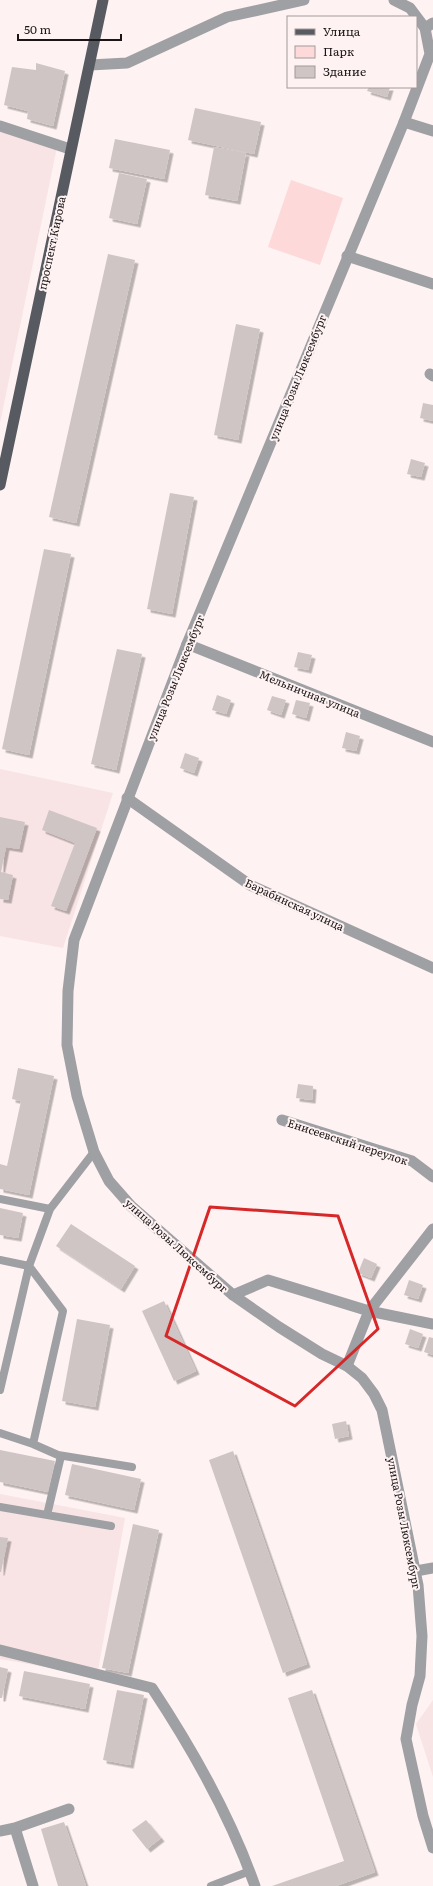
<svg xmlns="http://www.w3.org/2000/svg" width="433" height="1886" font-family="Literata,serif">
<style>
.built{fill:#f8e4e4}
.green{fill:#fdd9da}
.building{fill:#d0c5c5;filter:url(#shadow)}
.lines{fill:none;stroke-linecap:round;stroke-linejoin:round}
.service{stroke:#9ea0a4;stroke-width:8}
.minor{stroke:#9ea0a4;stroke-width:11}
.tertiary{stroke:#9ea0a4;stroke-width:11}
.primary{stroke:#575b61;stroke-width:11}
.marked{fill:none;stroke:#d62828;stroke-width:3;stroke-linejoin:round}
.labels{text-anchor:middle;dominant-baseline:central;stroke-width:4;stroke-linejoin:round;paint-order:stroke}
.street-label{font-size:11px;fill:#1a1617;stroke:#fef2f2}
</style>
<defs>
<filter id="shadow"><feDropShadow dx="3.5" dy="3.5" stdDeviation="0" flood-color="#0004"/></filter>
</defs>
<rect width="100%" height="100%" fill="#fef2f2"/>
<path class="built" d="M0,128L57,147L0,423Z
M0,769L113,793L63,948L0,936Z
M0,1494L125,1518L97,1676L0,1659Z
M433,1700V1777L416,1724Z"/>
<path class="green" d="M291,180L343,198L320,265L268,247Z"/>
<path class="building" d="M36,63L65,71L53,126L27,119L28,111L4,105L12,67L36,70Z
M369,87H390L387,97L367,91Z
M195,108L261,122L254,154L188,140Z
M115,139L170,150L164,179L109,168Z
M214,147L246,153L237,201L205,195Z
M119,173L147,179L137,224L109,218Z
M108,254L135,260L76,523L49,517Z
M236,324L260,329L238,440L214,435Z
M423,403L433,405V421L420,418Z
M411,459L425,463L421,477L407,474Z
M170,493L194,497L172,614L147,609Z
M44,549L71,554L29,755L2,749Z
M117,649L142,654L116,770L91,764Z
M298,652L312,655L308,670L294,667Z
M217,695L231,700L226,714L212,710Z
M272,696L286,700L281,715L267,710Z
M296,700L310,703L306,718L292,714Z
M346,732L360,736L356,751L342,748Z
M185,753L199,758L194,773L180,768Z
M49,810L97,828L66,911L51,906L75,843L42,830Z
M0,817L25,822L19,849L6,847L1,872L13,875L8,900L0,899Z
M18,1068L54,1076L29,1195L0,1189V1164L7,1166L21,1101L12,1099Z
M298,1084L313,1086L312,1100L296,1098Z
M0,1208L23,1213L18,1238L0,1235Z
M71,1224L135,1266L121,1289L56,1246Z
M364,1258L377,1264L371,1278L358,1273Z
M409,1280L423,1285L418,1299L404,1295Z
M164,1301L196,1371L174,1381L142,1311Z
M77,1319L110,1325L95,1407L62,1401Z
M410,1329L423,1334L418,1348L405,1344Z
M429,1337L433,1338V1355L424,1352Z
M346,1421L349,1436L335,1439L332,1424Z
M0,1450L55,1461L48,1492L0,1482Z
M233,1451L307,1664L283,1673L209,1460Z
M72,1464L141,1479L134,1510L65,1495Z
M133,1524L159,1530L128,1673L102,1668Z
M0,1537L8,1538L1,1572H0Z
M0,1667L8,1669L2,1698H0Z
M24,1671L90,1684L85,1709L19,1696Z
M117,1690L144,1695L130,1765L103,1760Z
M312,1690L375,1872L336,1886H272L344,1861L288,1698Z
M146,1820L161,1838L147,1849L132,1830Z
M64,1822L86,1886H58L41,1829Z"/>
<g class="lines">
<path class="service" d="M0,1199L50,1209
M0,1260L29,1266L63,1311L33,1444L0,1433
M0,1390L29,1266L50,1209L94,1152
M33,1444L58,1455L132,1467
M0,1507L111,1526
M47,1515L61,1456
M211,1886L250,1871"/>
<path class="minor" d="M425,28L433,23
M404,122L433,131
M347,256L433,284
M430,374L433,376
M187,644L433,742
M127,798L250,885L433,968
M282,1120L412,1161L433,1177
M233,1295L268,1280L369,1311L433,1324
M347,1366L369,1311L433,1229
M416,1571L433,1568
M0,1650L152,1688C193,1750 230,1815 255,1886
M15,1828L33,1886
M0,1831L15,1828L69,1809"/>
<path class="tertiary" d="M394,0L410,8L425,28L430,54L404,122L187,644L74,940L68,991L67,1045L77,1096L94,1152L109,1181L131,1206L233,1295L279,1327L322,1354L347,1366L362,1378L374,1394L382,1410L418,1585L422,1636L420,1676L412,1705L406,1739L423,1816L433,1848
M90,65L127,63L227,17L304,0
M0,126L70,149"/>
<path class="primary" d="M0,485L103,0"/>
</g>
<path class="marked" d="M210,1207L338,1216L378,1329L295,1406L166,1336Z"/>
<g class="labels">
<g class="street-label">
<text transform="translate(51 243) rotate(-78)">проспект Кирова</text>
<text transform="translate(297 377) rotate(-68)">улица Розы Люксембург</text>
<text transform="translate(175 677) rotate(-68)">улица Розы Люксембург</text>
<text transform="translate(310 693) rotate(22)">Мельничная улица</text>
<text transform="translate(295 904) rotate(25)">Барабинская улица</text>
<text transform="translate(348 1141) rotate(18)">Енисеевский переулок</text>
<text transform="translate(177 1245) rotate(42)">улица Розы Люксембург</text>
<text transform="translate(405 1523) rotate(79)">улица Розы Люксембург</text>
</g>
</g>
<rect x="287" y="16" width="130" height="72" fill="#fef2f2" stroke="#a39a9a"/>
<rect x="295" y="29" width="20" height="6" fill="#575b61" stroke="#a39a9a"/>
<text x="323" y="36" font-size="12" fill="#1a1617">Улица</text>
<rect x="295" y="46" width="20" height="12" fill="#fdd9da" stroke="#a39a9a"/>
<text x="323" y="56" font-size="12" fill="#1a1617">Парк</text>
<rect x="295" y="66" width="20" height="12" fill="#d0c5c5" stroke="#a39a9a"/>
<text x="323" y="76" font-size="12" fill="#1a1617">Здание</text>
<path d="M18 34v6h103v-6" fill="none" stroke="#1a1617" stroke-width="2"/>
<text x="24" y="34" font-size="12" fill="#1a1617" stroke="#fef2f2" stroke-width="3" paint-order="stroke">50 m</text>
</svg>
